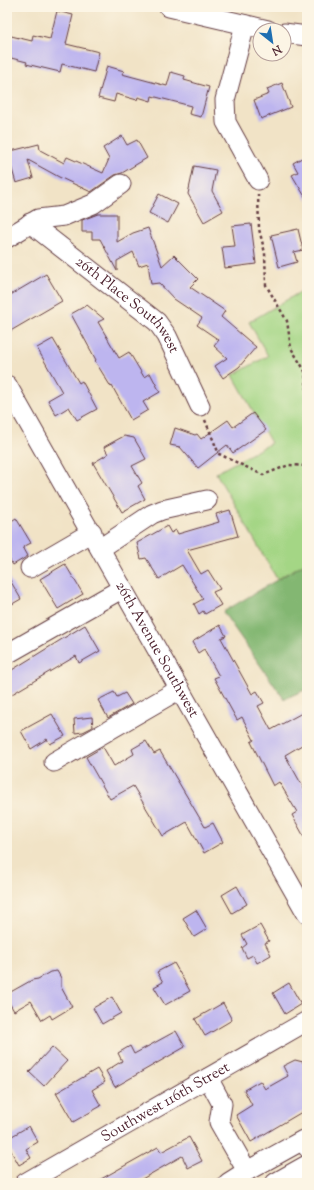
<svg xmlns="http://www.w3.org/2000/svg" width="314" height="1190" font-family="'Sorts Mill Goudy',serif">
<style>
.green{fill:#a4d685;stroke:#777a58}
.forest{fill:#83b772;stroke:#666b4e}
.building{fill:#bdb5ef}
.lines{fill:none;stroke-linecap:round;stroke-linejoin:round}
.minor-casing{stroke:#633c42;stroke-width:21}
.path{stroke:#633c42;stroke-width:2.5;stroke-dasharray:3 3;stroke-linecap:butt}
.minor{stroke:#fff;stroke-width:19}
.labels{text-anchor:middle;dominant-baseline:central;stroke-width:3;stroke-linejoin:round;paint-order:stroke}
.street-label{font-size:15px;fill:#4a1f2b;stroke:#fcf5e5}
</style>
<rect width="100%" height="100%" fill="#fcf5e5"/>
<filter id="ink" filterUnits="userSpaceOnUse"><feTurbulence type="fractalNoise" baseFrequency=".025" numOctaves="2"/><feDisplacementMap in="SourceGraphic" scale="8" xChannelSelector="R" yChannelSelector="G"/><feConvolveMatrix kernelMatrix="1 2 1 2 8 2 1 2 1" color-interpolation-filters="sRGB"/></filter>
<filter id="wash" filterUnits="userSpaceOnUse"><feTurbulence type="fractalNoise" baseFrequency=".012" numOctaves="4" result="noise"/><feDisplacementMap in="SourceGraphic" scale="16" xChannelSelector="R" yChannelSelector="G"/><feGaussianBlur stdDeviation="0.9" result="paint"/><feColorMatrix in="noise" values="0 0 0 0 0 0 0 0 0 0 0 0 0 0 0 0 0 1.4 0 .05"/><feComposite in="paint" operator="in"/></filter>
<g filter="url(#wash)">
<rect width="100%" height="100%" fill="#f1e3c6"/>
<path class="green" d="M307,288V562L277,579L216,473L271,443L233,375L268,356L249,322Z"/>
<path class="forest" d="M307,562V689L284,699L223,612Z"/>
<g id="blocks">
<path class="building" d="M57,11L73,15L66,44L99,52L94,72L62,64L60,72L26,64L27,62L7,57V35L32,41L33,35L50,39Z
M107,66L124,71L122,74L167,86L171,72L185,76L184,80L209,87L201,117L189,114L191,106L152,96L151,101L138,97L137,100L116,94L114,102L98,98Z
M282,83L291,107L261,119L254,100L269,94L267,89Z
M122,136L127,145L137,140L147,158L122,173L115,175L91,192L59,177L28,160L33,178L16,183L7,152L39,144L40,150L64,163L67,157L103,173L109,159L103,148Z
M307,155V200L292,175L298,172L293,163Z
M194,166L216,170L212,191L223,211L204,222L188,194Z
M159,194L178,204L168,223L149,213Z
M98,214H117V242L133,233L148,228L162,266L174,255L198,279L190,287L225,311L221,317L256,347L239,367L223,378L215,366L227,358L214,346L219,340L197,325L202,318L174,299L159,283L151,284L148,263L139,266L133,252L117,261V271L100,239H92V232H82V220Z
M251,224L256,264L225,268L222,247L235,246L232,226Z
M298,229L303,250L294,252L297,262L279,267L271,235Z
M46,274L62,301L7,333V297Z
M87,305L104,319L98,322L119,358L129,352L144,377L150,373L160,392L143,402L148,410L131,420L112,386L111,387L95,361L96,360L71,314Z
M53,339L79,383L82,381L97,409L77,420L69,407L56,415L48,400L62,392L37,348Z
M253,413L266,430L233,453L227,445L198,468L180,447L170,445L175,428L195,435L197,434L201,439L228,420L233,427Z
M124,436L134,438L146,459L132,466L142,483L138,486L145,499L122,512L93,463L108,454L104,447Z
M230,510L238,536L187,550L201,574L208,570L220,589L213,592L221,605L205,614L203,611L199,614L194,604L203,599L182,565L159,579L146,558L141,559L137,543L167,526L171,533L176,530L178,534L219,522L216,514Z
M16,518L31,543L23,547L28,556L13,565L7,556V524Z
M65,564L83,594L58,609L40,579Z
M7,575L21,599L7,607Z
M85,625L100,651L79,663L76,656L7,697V673Z
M220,625L226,636L221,638L252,694L257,691L264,703L258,706L271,730L302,713L307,723V742L285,755L307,794V842L292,815L297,812L279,782L273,786L251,742L254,740L242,717L237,720L214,678L219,676L204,649L198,653L192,642Z
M114,692L117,697L125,693L132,704L108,718L98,700Z
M52,714L65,736L50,744L47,739L31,749L21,731Z
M92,717L93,727L83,732L75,733L74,719Z
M146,741L154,754L160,751L205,827L213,823L223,842L204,853L187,822L163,836L133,786L110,799L86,757L103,747L114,766L134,754L132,749Z
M237,886L247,904L232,913L222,895Z
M196,910L207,929L194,937L183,918Z
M260,925L269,941L265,943L271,955L257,963L253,955L247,958L242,948L247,944L242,935Z
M174,963L190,991L165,1005L154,987L163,982L157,972Z
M57,971L61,978V987L72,1007L52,1019L50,1015L42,1020L31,1001L14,1011L7,999V994L32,980L38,979L50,972Z
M289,983L301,1004L285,1014L273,993Z
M112,997L121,1013L102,1024L93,1008Z
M223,1003L232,1020L205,1036L195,1019Z
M176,1031L185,1047L115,1087L106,1071L122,1061L118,1053L130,1046L134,1054Z
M52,1047L67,1061L44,1086L29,1072Z
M295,1060L307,1063V1109L251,1142L236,1115L252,1105L244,1090L260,1081L265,1089L288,1076L283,1066Z
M97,1069L105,1082L92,1090L101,1106L73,1122L56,1093Z
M29,1126L38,1142L26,1149L31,1158L19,1165L7,1144V1139Z
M189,1137L202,1161L188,1168L182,1156L135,1183H94L158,1147L161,1152Z"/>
</g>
</g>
<g filter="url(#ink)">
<use href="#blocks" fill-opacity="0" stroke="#633c42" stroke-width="1"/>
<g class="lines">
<defs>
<g id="minor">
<path d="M169,7L268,30"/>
<path d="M245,25L225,100L226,122L258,180"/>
<path d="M284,33L307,36"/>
<path id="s1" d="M30,223L157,322L167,336L200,406"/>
<path d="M7,238L38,219L64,216L93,204L121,184"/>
<path id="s2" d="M7,385L307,914"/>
<path d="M101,548L152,514L162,510L207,500"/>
<path d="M30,568L92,532"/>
<path d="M7,654L123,588"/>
<path d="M54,762L180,689"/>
<path d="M208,1078L222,1104L219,1122L247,1171L228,1183"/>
<path d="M247,1171L303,1140L307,1147"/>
<path id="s3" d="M25,1183L307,1021"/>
<path d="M275,1183L307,1165"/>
</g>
</defs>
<use href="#minor" class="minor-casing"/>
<path class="path" d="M258,194L259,229L265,253L266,285L287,321L291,348L305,371L307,390
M205,420L219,454L263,475L289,465L307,466"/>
<use href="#minor" class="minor"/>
</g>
</g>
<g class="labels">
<g class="street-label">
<text stroke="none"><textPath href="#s1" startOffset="128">26th Place Southwest</textPath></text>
<text stroke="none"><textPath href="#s2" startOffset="304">26th Avenue Southwest</textPath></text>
<text stroke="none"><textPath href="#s3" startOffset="162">Southwest 116th Street</textPath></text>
</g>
</g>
<rect width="314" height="1190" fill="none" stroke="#fcf5e5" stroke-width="24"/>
<g transform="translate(272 42) rotate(150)"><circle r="19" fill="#fcf5e5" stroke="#b59f9b"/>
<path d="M0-3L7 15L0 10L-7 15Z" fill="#1f6fb2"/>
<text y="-6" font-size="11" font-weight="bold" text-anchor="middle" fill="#4a1f2b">N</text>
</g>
</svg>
